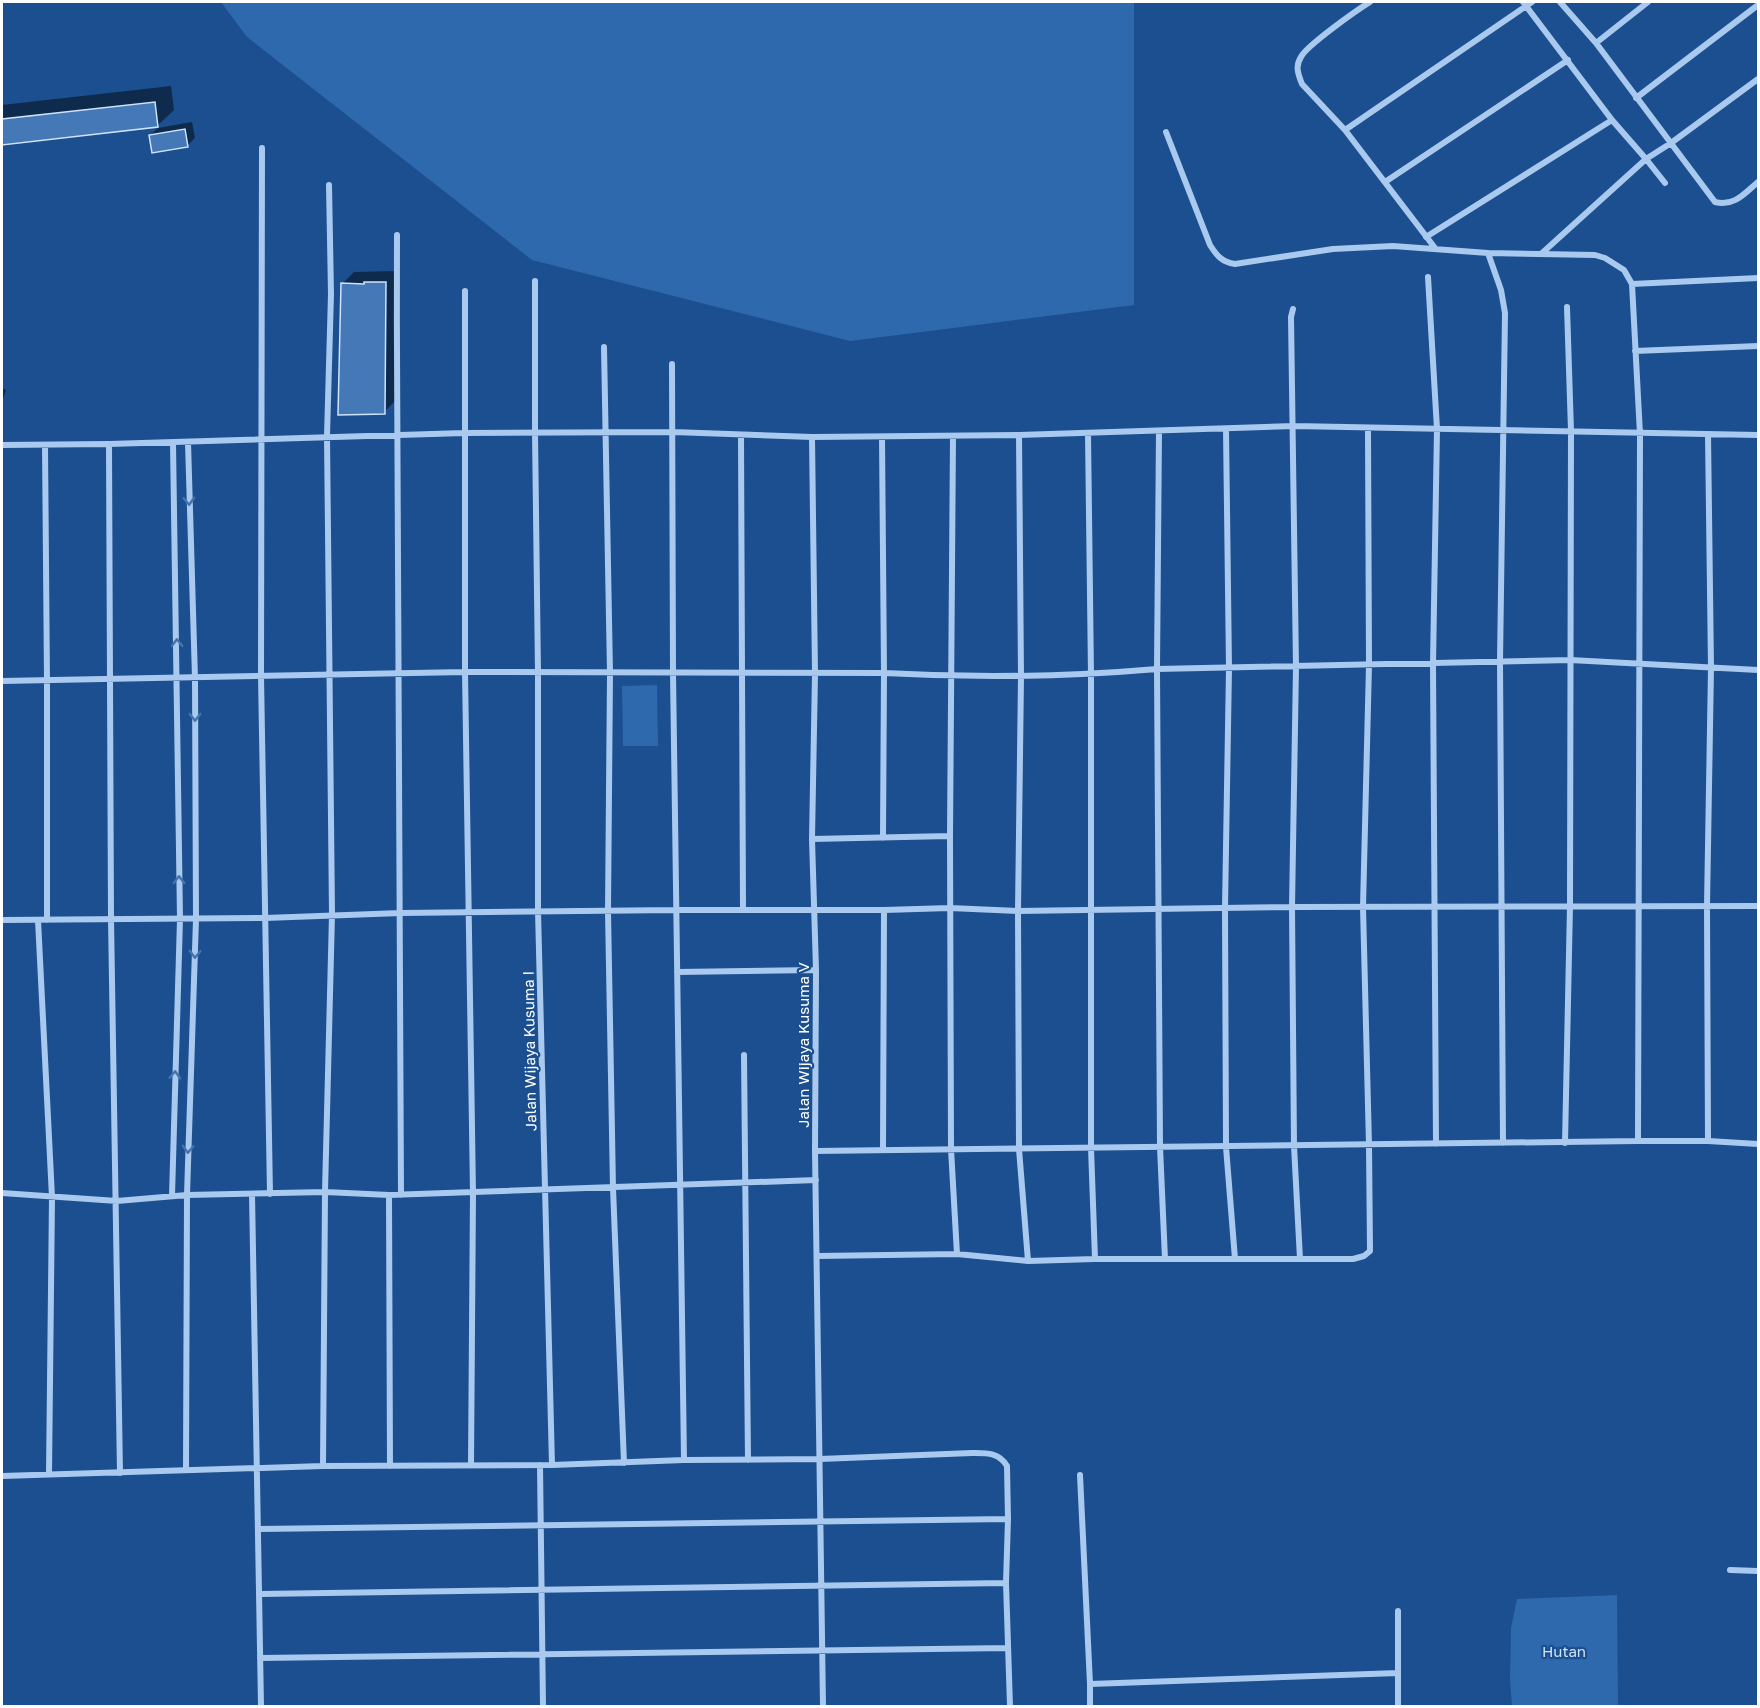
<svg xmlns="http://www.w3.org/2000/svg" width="1760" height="1708" font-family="'Golos Text',sans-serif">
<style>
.green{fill:#2e69ad}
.shadow{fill:#0007}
.building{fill:#4478b7;stroke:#cfe3fa;stroke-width:1.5}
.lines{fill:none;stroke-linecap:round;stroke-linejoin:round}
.minor{stroke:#a9c9ee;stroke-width:6}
.oneway{stroke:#4674ac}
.labels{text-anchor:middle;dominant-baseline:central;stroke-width:4.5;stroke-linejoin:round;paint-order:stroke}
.street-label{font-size:15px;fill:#fff;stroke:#1b4f8f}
.park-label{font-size:15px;fill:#cfe3fa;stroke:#1b4f8f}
</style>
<rect width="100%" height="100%" fill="#1b4f8f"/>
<path class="green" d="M221,2H1134V305L850,341L532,260L247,37Z
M657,685L658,746H623L622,686Z
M1617,1595L1618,1706H1512L1510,1679L1511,1628L1517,1599Z"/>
<path class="shadow" d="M171,86L174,110L157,126L2,143V105Z
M192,122L195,138L187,146L150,135L158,128Z
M397,271L396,400L384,412L342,284L354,272Z
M2,388L6,390L2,402Z"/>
<path class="building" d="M155,102L158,127L2,145V119Z
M185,129L188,147L152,153L149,135Z
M364,282H386L385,414L338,415L341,283L364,284Z"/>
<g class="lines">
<path class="minor" d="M1370,2C1357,10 1306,46 1301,57C1295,66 1298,74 1302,84L1345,130L1435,248
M1523,2L1612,120L1646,159L1665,183
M1560,2L1596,43L1715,202C1734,207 1745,193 1758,182
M1596,43L1648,2
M1636,98L1758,5
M1345,130L1532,2
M1166,132L1210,245C1217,256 1222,262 1235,264L1333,249L1393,246L1488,253L1595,255L1605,258L1624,270L1632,284L1640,434L1638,1141
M262,148L261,676L270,1194
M1385,182L1568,60
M397,235C396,555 401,875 401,1195
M1426,237L1612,120
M1488,253L1501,290L1505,313L1500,661L1503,1143
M1541,254L1646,159L1671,143L1758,79
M1428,277L1437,429L1433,664L1436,1144
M535,281V432L538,673V911L552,1465
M1632,284L1758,278
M465,291V672L473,1193L471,1465
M1293,309L1291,317L1296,667L1292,907L1294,1146L1300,1259
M604,347L610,673L608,911L613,1188L624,1463
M1635,351L1758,346
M672,364L673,673L684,1460
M1226,429L1229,668L1225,908L1226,1147L1235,1259
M1159,431L1157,669L1160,1147L1165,1259
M1088,433L1091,675V1148L1095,1259
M741,435L743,910
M1019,435L1021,677L1018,911L1019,1149L1028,1261
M812,437L815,674L812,839L816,970L815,1151L823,1706
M882,437L884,673L883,838
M109,444L111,919L120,1473
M2,445L109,444L464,433L673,432L812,437L1019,435L1294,426L1758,435
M45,445L47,681V920
M2,681L465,672L884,673C976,678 1065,677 1157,669L1570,660L1758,670
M812,839L950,836
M2,920L265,918L401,913L677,910H884L950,908L1018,911L1292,907L1758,906
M38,920L52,1197L49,1474
M677,972L816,970
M744,1055L748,1460
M1708,1141L1707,906L1711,668L1708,434
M1565,1143L1570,906L1571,431L1567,307
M883,1150L884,910
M815,1151L1638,1141H1708L1758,1144
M2,1193L117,1201L187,1195L325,1192L389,1195L816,1180
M252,1194L261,1706
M389,1195L390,1466
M172,1196L180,919L173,443
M957,1254L1028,1261L1095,1259H1353L1364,1256L1370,1251L1369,1145L1363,907L1369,665L1368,428
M817,1256L957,1254L951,1149L950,836L953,436
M540,1465L543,1706
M323,1466L325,1192L332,915L327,436L331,294L329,185
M186,1470L187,1195L196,919L195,678L188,442
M1080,1475L1090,1684
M2,1476L323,1466L552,1465L684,1460L820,1459L972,1453C986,1453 999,1452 1007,1466L1008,1519L1006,1583L1010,1706
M259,1529L1008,1519
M1730,1570L1758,1571
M260,1594L1006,1583
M1398,1611V1673
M260,1658L1008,1648
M1090,1706V1684L1398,1673V1706"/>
</g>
<defs><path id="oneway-chevron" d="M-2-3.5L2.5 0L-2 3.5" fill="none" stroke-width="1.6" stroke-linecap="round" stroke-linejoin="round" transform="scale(1.5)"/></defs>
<g class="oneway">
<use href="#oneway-chevron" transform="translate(189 501) rotate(88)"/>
<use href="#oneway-chevron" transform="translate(177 643) rotate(-91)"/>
<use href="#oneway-chevron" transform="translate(195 717) rotate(90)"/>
<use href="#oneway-chevron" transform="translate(179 880) rotate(-90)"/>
<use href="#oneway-chevron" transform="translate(195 954) rotate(92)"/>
<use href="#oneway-chevron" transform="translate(175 1075) rotate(-88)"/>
<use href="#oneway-chevron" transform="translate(188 1149) rotate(92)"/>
</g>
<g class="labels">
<g class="street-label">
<text transform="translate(803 1045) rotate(-90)">Jalan Wijaya Kusuma V</text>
<text transform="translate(529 1051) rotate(-91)">Jalan Wijaya Kusuma I</text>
</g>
<g class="park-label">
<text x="1564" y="1651">Hutan</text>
</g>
</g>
<rect width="1760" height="1708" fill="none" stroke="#ffffff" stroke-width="6"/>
</svg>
